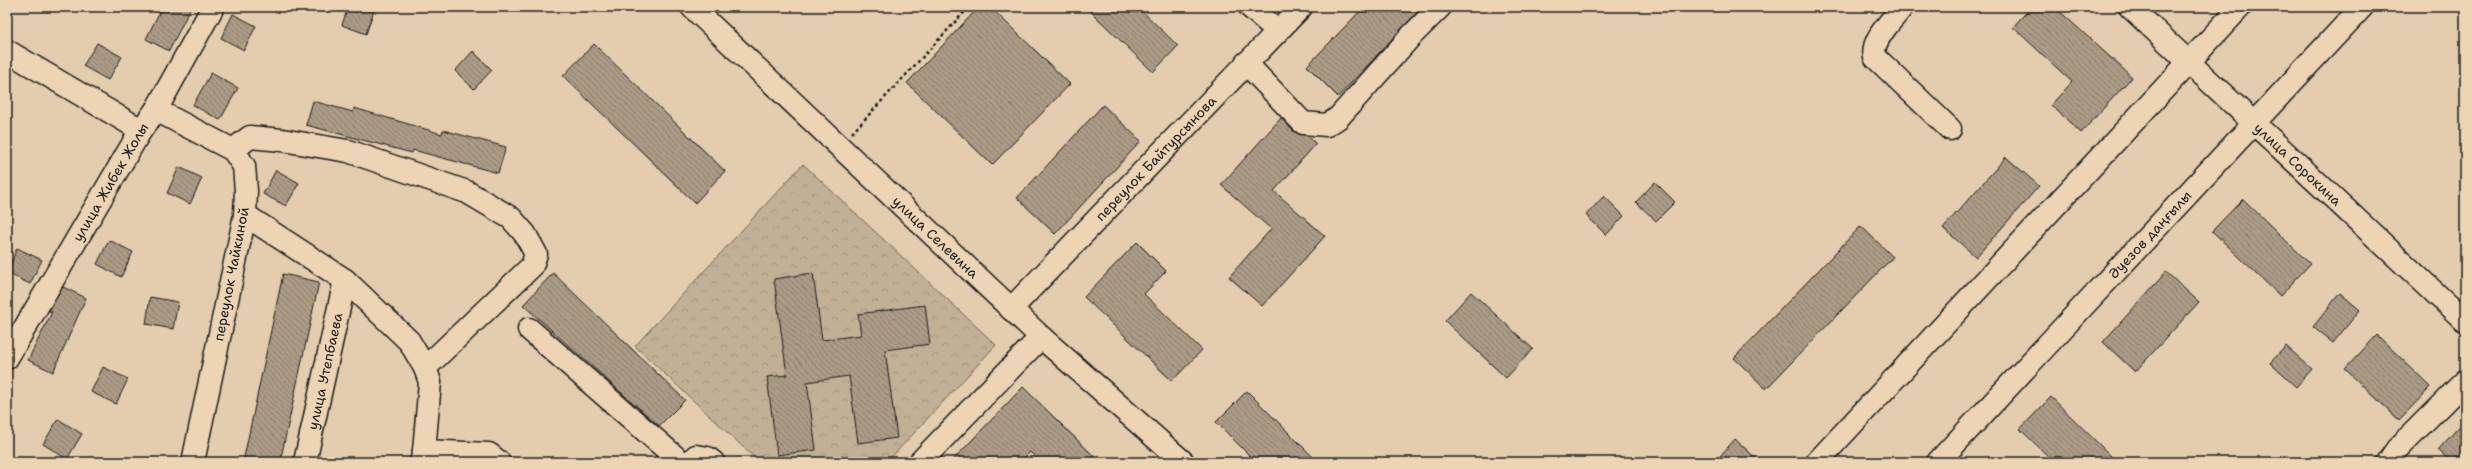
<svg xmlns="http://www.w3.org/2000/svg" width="2472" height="469" font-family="'Shantell Sans',sans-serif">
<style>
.forest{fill:url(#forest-crowns);stroke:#6f6659}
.building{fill:url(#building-back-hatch);stroke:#1c1c1c}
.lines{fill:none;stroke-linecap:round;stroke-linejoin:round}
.minor-casing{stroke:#1c1c1c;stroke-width:25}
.major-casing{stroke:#1c1c1c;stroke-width:25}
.path{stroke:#1c1c1c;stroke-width:2.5;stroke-dasharray:3 3;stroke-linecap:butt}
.minor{stroke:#ecd4b4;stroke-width:22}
.major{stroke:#ecd4b4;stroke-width:22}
.labels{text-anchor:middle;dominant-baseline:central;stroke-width:4;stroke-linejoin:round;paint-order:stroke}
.street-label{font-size:14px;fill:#1c1c1c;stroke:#ecd4b4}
</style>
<defs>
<pattern id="forest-crowns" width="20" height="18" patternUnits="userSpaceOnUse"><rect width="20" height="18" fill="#c2b096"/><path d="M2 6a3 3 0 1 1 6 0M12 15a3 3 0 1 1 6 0" fill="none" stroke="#a69781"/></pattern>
<pattern id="building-back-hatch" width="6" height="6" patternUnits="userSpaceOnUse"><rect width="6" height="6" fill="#ac9b86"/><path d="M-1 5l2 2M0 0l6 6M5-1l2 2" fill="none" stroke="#8b7e6d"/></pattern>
</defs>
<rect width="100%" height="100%" fill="#e4cdae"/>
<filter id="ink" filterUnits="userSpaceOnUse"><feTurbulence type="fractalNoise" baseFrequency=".025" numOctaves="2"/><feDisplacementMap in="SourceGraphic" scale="8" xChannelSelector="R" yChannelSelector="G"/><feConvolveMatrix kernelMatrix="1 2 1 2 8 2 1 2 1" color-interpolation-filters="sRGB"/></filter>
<g filter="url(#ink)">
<path class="forest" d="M803,164L996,345L887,462H759L635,346Z"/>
<path class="building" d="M162,7H191L169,51L146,39Z
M348,7H375L366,34L342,25Z
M979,7H990L1070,84L992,165L907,83Z
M1086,7H1138L1178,46L1153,72Z
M1364,7H1422L1338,97L1307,66Z
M2031,7H2055L2132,77L2081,133L2051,105L2072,82L2013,27Z
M233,14L256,26L244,50L221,38Z
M97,43L122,57L108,80L83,66Z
M594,44L725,171L695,203L563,76Z
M473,51L492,70L474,89L455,71Z
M211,73L238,88L220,120L193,105Z
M313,101L353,112L354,108L442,134L443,130L506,147L498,173L413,150L412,153L306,125Z
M1103,105L1141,141L1055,234L1017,198Z
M1281,118L1294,132L1308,136L1316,144L1274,191L1325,236L1262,306L1229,277L1271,229L1221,185Z
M2006,157L2039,186L1976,257L1943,228Z
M179,167L202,178L190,204L167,193Z
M276,170L299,183L286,206L263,194Z
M1655,182L1675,202L1656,221L1636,202Z
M1604,196L1624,216L1606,235L1586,215Z
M2243,199L2310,264L2280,296L2212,231Z
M1861,226L1893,257L1766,389L1734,358Z
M109,240L133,252L121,277L97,264Z
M1137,242L1166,271L1144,294L1202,350L1172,381L1084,297Z
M17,248L42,260L30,284L7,273Z
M2166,272L2199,302L2135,372L2103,342Z
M553,273L685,400L659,426L523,305Z
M813,273L822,340L861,335L858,314L925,305L930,344L885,350L897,438L858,443L849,376L807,382L816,450L777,455L767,377L787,375L774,279Z
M283,274L319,282L280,462H243Z
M63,287L86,298L53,372L28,360L52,312L49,311Z
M1471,292L1533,349L1506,378L1445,321Z
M2340,293L2360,310L2333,343L2313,327Z
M150,297L178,302L173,329L146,324Z
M2377,335L2431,387L2399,420L2345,369Z
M2286,346L2312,369L2296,387L2270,363Z
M103,367L128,379L116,404L91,392Z
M1023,387L1100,462H1040L1030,452L1020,462H951Z
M1247,391L1318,462H1256L1216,422Z
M2051,397L2117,462H2054L2020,429Z
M58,419L82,434L67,459L43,444Z
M2465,420V462H2451L2438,450Z
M1735,439L1760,462H1715Z"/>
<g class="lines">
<defs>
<g id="minor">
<path id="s1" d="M692,7L1041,337L1183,462"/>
<path d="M1250,7L1278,31"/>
<path d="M1902,7C1893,20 1870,40 1875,57L1950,129"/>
<path id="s2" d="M2130,7L2465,321"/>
<path d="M7,51L141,130"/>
<path d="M1246,63L1303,123L1327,125L1338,118L1412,35L1440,7"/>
<path d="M156,110L233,150L244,166L246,191L245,215L193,462"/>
<path d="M233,150L250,137L282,140L348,151L467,192L511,218L525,234L536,254L532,266L425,368"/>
<path d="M245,215L345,280L409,341L425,368L430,382L424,451L421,462"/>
<path id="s3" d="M1011,309L1301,7"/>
<path d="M529,329L681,462"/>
<path id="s4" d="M7,358L141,130L156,110L213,7"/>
<path d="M424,451L489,454L499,462"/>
<path id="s5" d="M305,462L345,280"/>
<path d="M690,462L696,456L708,458L713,462"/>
<path d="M920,462L1041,337"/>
<path d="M2388,462L2397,449L2465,381"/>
</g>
<g id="major">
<path d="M1817,462L2240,7"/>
<path id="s6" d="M1938,462L2362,7"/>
</g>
</defs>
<use href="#minor" class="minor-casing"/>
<use href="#major" class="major-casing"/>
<path class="path" d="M852,133L969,7"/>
<use href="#minor" class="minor"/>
<use href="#major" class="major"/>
</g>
</g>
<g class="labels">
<g class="street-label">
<text stroke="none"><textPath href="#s3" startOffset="209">переулок Байтурсынова</textPath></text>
<text stroke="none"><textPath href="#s2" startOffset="230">улица Сорокина</textPath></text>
<text stroke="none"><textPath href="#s4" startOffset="204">улица Жибек Жолы</textPath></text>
<text stroke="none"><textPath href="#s6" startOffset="311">Әуезов даңғылы</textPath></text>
<text stroke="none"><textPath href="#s1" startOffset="335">улица Селевина</textPath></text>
<text transform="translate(231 274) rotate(-79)">переулок Чайкиной</text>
<text stroke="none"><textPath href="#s5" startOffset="93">улица Утепбаева</textPath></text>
</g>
</g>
<rect width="2472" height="469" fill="none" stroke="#ecd4b4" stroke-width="24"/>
<rect x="12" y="12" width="2448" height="445" fill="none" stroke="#1c1c1c" stroke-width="1.5" filter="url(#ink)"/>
</svg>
